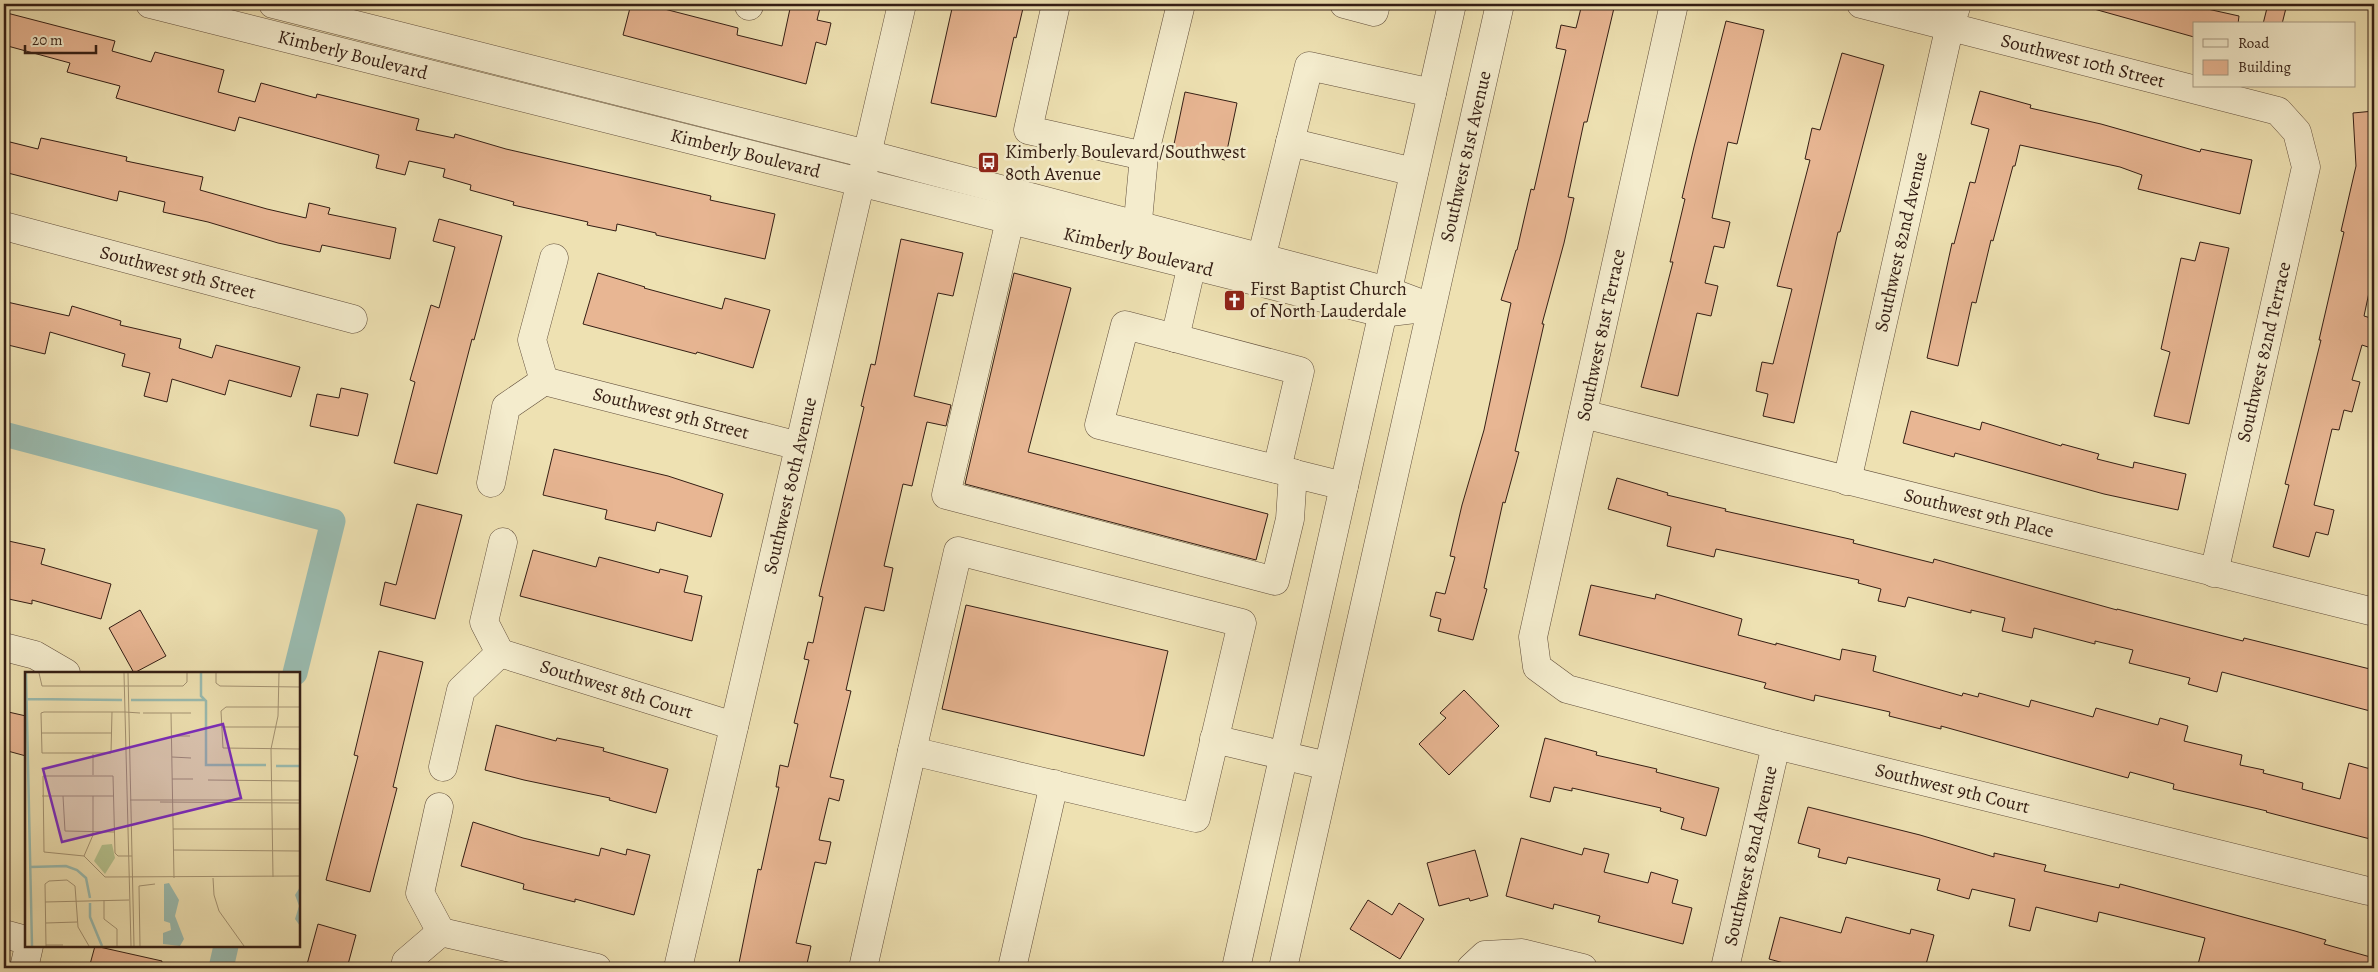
<svg xmlns="http://www.w3.org/2000/svg" width="2378" height="972" font-family="Alegreya,serif">
<style>
.lines{fill:none;stroke-linecap:round;stroke-linejoin:round}
.canal{stroke:#9abcb1;stroke-width:25}
.building{fill:#e8b693;stroke:#341e14}
.minor-casing{stroke:#624f3c;stroke-width:29}
.minor{stroke:#f4eccd;stroke-width:28}
.labels{text-anchor:middle;dominant-baseline:central;stroke-width:5;stroke-linejoin:round;paint-order:stroke}
.street-label{font-size:19px;fill:#341e14;stroke:#f4eccd}
.poi-label{font-size:19px;fill:#341e14;stroke:#f4eccd;text-anchor:start}
.inset-river{fill:none;stroke:#9abcb1;stroke-width:2.5}
.inset-road{fill:none;stroke:#a49373;stroke-width:1}
.view{fill:#7b2cbf;fill-opacity:0.15;stroke:#7b2cbf;stroke-width:2.5}
.inset-edge{fill:none;stroke:#341e14;stroke-width:2.5}
</style>
<rect width="100%" height="100%" fill="#eee1b2"/>
<filter id="stains"><feTurbulence type="fractalNoise" baseFrequency=".004" numOctaves="4"/><feColorMatrix values="0 0 0 0 .2 0 0 0 0 .09 0 0 0 0 .02 0 0 0 .5 -.17"/></filter>
<radialGradient id="worn" r=".72"><stop offset=".6" stop-color="#630" stop-opacity="0"/><stop offset="1" stop-color="#630" stop-opacity=".3"/></radialGradient>
<g class="lines">
<path class="canal" d="M4,434L333,521L295,673
M221,968L226,946"/>
</g>
<path class="building" d="M631,4H645L738,28L737,35L782,46L791,4H821L817,20L831,23L826,45L816,42L806,84L623,35Z
M953,4H1024L1016,38L1014,37L996,117L931,103Z
M1582,4H1596L1614,8L1587,122H1584L1568,197L1574,198L1564,243L1542,324H1544L1515,451L1519,452L1505,503L1503,502L1484,588L1487,589L1473,640L1438,631L1441,619L1430,616L1436,592L1445,594L1455,557L1450,556L1462,505L1484,430L1511,303L1501,300L1516,250H1517L1531,189L1534,190L1566,50L1556,48L1561,25L1576,28Z
M2095,4H2185L2239,16L2238,24H2194V37L2094,9Z
M2268,4H2287L2282,24H2263Z
M7,13L115,41L112,51L151,62L155,52L224,70L218,92L255,102L261,83L316,98L317,94L419,119L416,130L454,138L455,134L506,149L711,196L710,200L775,214L765,259L656,235V233L617,224L616,231L587,225L588,222L513,205L514,202L470,190L471,185L443,177L445,169L409,161L405,175L376,168L379,155L239,117L235,131L116,98L120,86L67,72L70,63L4,45V25Z
M1726,21L1764,30L1737,144L1728,142L1712,218L1730,222L1724,248L1714,246L1705,283L1718,286L1711,316L1697,313L1678,396L1641,387L1673,262H1670L1685,199L1682,198L1694,147Z
M1842,53L1884,65L1840,232H1838L1794,423L1763,416L1768,394L1756,391L1762,362L1773,364L1792,289L1777,286L1810,160L1805,159L1812,128L1820,130Z
M1980,91L2031,105L2030,108L2101,124L2200,152L2201,149L2252,160L2240,214L2138,189L2142,175L2120,167L2020,145L2015,166H2013L1993,241L1991,240L1976,303L1972,302L1958,366L1927,358L1952,243L1954,244L1970,182L1975,183L1989,129L1971,124Z
M1185,92L1237,103L1225,160L1173,149Z
M2374,111V269L2364,316L2374,319V336L2371,348L2362,345L2352,380L2360,382L2352,412L2344,410L2339,430L2332,429L2314,505L2334,510L2328,535L2316,532L2309,557L2273,547L2289,485L2285,484L2321,340H2319L2344,232L2341,231L2356,166L2353,113Z
M41,138L127,157L126,161L203,177L200,190L267,209L306,218L309,203L330,208L328,214L396,228L390,259L322,245L320,252L278,243L208,222L163,212L165,202L119,191L117,201L4,172V153L6,141L38,149Z
M439,219L502,236L474,340L472,339L437,474L394,463L415,382L410,380L416,359L431,305L439,308L455,247L433,241Z
M901,239L963,253L953,296L938,293L914,396L951,405L946,426L927,422L912,486L903,484L884,566L893,568L884,611L865,607L846,690L851,691L830,777L844,780L839,801L829,798L819,840L831,842L826,864L815,862L796,943L811,946L806,968H738L758,869L761,870L779,787H776L780,765L788,767L798,724L794,723L809,660L804,659L808,642L813,643L823,597L819,596L864,407L861,406L871,364L875,365Z
M2200,242L2229,248L2189,424L2154,416L2170,352L2161,349L2181,258L2195,261Z
M598,273L645,287L644,288L722,309L725,298L770,310L753,368L697,352L696,354L583,324Z
M1014,273L1071,288L1028,452L1268,514L1256,560L965,484Z
M7,302L69,316L72,306L121,321L120,325L181,339L179,348L212,358L216,345L300,367L291,397L229,380L225,395L172,379L167,402L144,396L150,373L122,366L125,354L50,332L45,354L4,344V317Z
M341,388L368,394L358,436L310,426L317,394L339,398Z
M1911,411L1980,430L1982,422L2061,446L2062,444L2099,454L2097,459L2133,468L2134,462L2186,474L2178,510L2104,494L1955,453L1954,457L1903,443Z
M554,449L668,476L723,494L711,537L657,522L655,531L605,519L607,510L543,495Z
M1617,478L1668,493L1667,495L1726,509L1725,511L1854,540L1853,543L1933,563L1934,559L2117,610V609L2243,641L2244,638L2374,670V712L2222,672L2217,692L2188,684L2190,678L2129,663L2133,650L2095,641V644L2034,628L2032,638L2002,631L2005,618L1971,610V613L1908,597L1905,607L1878,601L1881,589L1858,583L1859,580L1716,549L1714,557L1667,546L1671,527L1608,509Z
M417,504L462,515L435,619L380,605L385,582L396,585Z
M4,540L45,549L41,564L111,584L101,619L32,600V604L4,598Z
M533,550L596,567L599,557L659,573L660,569L688,576L684,592L702,596L692,641L520,596Z
M1591,585L1655,599L1656,594L1742,619L1738,635L1776,645V643L1840,660L1842,649L1876,656L1873,671L1962,696L1963,693L1978,697L1979,693L2029,707L2031,700L2093,717L2096,708L2158,725L2160,718L2188,726L2184,741L2242,755L2240,765L2264,770L2263,773L2303,783L2302,789L2340,799L2349,763L2374,770V840L2266,812L2267,811L2173,789L2174,784L2130,772L2128,778L1941,726V729L1889,716L1890,712L1815,695L1814,701L1764,688L1766,683L1579,635Z
M966,605L1168,651L1144,756L942,709Z
M140,610L166,656L134,673L109,628Z
M379,651L423,662L393,787L397,788L370,892L326,880L358,756L354,755Z
M1464,690L1499,726L1449,775L1419,744L1446,718L1440,713Z
M4,711L26,716V756L4,750Z
M496,725L556,741L557,738L604,748L603,751L668,769L656,813L609,800L610,798L524,780L485,770Z
M1545,738L1597,752L1596,755L1657,769L1656,772L1719,788L1706,836L1681,829L1684,818L1660,811L1661,808L1572,788V791L1554,787L1550,802L1530,797Z
M1808,807L1920,835L1994,857V853L2046,865L2044,871L2119,888L2120,884L2295,931L2326,940L2324,944L2374,958V968H2197L2205,938L2099,912L2097,922L2036,907L2030,931L2009,926L2015,899L1972,889L1969,899L1937,890L1940,879L1848,857L1846,864L1818,857L1820,849L1798,843Z
M473,822L523,838L599,856L601,848L626,855L627,849L650,855L634,915L575,899V902L523,889L524,884L461,866Z
M1521,838L1582,855L1584,848L1609,854L1604,872L1648,883L1651,872L1678,880L1672,903L1692,908L1683,944L1598,922L1600,916L1554,904L1553,909L1506,896Z
M1475,850L1488,896L1470,901L1469,898L1439,906L1427,863Z
M1368,900L1392,915L1399,903L1424,919L1400,959L1350,929Z
M1780,917L1841,933L1846,917L1910,934L1911,929L1934,935L1925,968H1802L1769,959Z
M318,924L356,935L347,968H306Z
M95,946L162,961L161,968H89Z"/>
<g class="lines">
<defs>
<g id="minor">
<path id="s1" d="M150,4L1382,313L1431,307"/>
<path d="M273,4L867,154L1388,291L1428,306"/>
<path d="M1056,4L1028,130L1144,156"/>
<path d="M1344,4L1374,12L1376,4"/>
<path id="s2" d="M1674,4L1533,637L1537,667L1567,689L1776,745L2368,891L2374,890"/>
<path id="s3" d="M1861,4L2278,111L2297,132L2306,167L2214,573"/>
<path d="M749,6V4"/>
<path d="M1290,142L1414,172"/>
<path d="M1010,220L946,495L1275,581L1290,519L1293,473"/>
<path id="s4" d="M4,226L353,319"/>
<path d="M1136,242L1144,156L1181,4"/>
<path d="M1196,247L1175,338L1125,325L1099,425L1344,486"/>
<path d="M1257,275L1309,66L1432,93"/>
<path d="M1175,338L1300,371L1277,469"/>
<path id="s5" d="M544,381L799,446"/>
<path d="M544,381L532,340L554,258"/>
<path id="s6" d="M1583,414L2374,612"/>
<path id="s7" d="M1847,481L1950,25L1957,4"/>
<path d="M491,483L506,407L544,381"/>
<path d="M958,551L1242,623L1196,818L912,751Z"/>
<path d="M4,647L35,655L66,673"/>
<path id="s8" d="M500,653L734,726"/>
<path d="M500,653L484,622L503,542"/>
<path d="M1214,739L1328,766"/>
<path d="M443,767L461,690L500,653"/>
<path d="M439,807L420,893L441,932"/>
<path d="M441,932L597,968"/>
<path d="M4,934L26,940"/>
<path d="M24,968L29,946"/>
<path d="M405,968L406,962L441,932"/>
<path id="s9" d="M678,968L902,4"/>
<path d="M863,968L912,751"/>
<path d="M1012,968L1054,784"/>
<path d="M1236,968L1452,4"/>
<path id="s10" d="M1283,968L1500,4"/>
<path d="M1471,968L1485,955L1522,953L1583,968"/>
<path id="s11" d="M1725,968L1776,745"/>
</g>
</defs>
<use href="#minor" class="minor-casing"/>
<use href="#minor" class="minor"/>
</g>
<defs>
<symbol id="bus-square" viewBox="-11 -11 22 22"><rect x="-9" y="-9" width="18" height="18" rx="4" fill="#8f2418" stroke="#f4eccd"/><path d="M-5-6H5V4H4V6H2V4H-2V6H-4V4H-5ZM-3.5-4V0h7V-4ZM-3.5 1.2v1.5H-2V1.2ZM2 1.2v1.5H3.5V1.2Z" fill="#fff"/></symbol>
<symbol id="church-square" viewBox="-11 -11 22 22"><rect x="-9" y="-9" width="18" height="18" rx="4" fill="#8f2418" stroke="#f4eccd"/><path d="M-1.2-6h2.4v3.5h3.3v2.4h-3.3V6h-2.4V-.1h-3.3v-2.4h3.3Z" fill="#fff"/></symbol>
</defs>
<g fill-rule="evenodd">
<use href="#bus-square" x="976" y="150" width="25" height="25"/>
<use href="#church-square" x="1222" y="288" width="25" height="25"/>
</g>
<g class="labels">
<g class="street-label">
<text stroke="none"><textPath href="#s1" startOffset="209">Kimberly Boulevard</textPath></text>
<text stroke="none"><textPath href="#s3" startOffset="229">Southwest 10th Street</textPath></text>
<text stroke="none"><textPath href="#s1" startOffset="614">Kimberly Boulevard</textPath></text>
<text stroke="none"><textPath href="#s10" startOffset="832">Southwest 81st Avenue</textPath></text>
<text stroke="none"><textPath href="#s7" startOffset="245">Southwest 82nd Avenue</textPath></text>
<text stroke="none"><textPath href="#s1" startOffset="1019">Kimberly Boulevard</textPath></text>
<text stroke="none"><textPath href="#s4" startOffset="180">Southwest 9th Street</textPath></text>
<text transform="translate(1601 335) rotate(-78)">Southwest 81st Terrace</text>
<text transform="translate(2264 352) rotate(-77)">Southwest 82nd Terrace</text>
<text stroke="none"><textPath href="#s5" startOffset="131">Southwest 9th Street</textPath></text>
<text stroke="none"><textPath href="#s9" startOffset="495">Southwest 80th Avenue</textPath></text>
<text stroke="none"><textPath href="#s6" startOffset="408">Southwest 9th Place</textPath></text>
<text stroke="none"><textPath href="#s8" startOffset="122">Southwest 8th Court</textPath></text>
<text stroke="none"><textPath href="#s2" startOffset="1114">Southwest 9th Court</textPath></text>
<text stroke="none"><textPath href="#s11" startOffset="115">Southwest 82nd Avenue</textPath></text>
</g>
<g class="poi-label">
<text x="1005" y="152">Kimberly Boulevard/Southwest<tspan x="1005" dy="22">80th Avenue</tspan></text>
<text x="1250" y="289">First Baptist Church<tspan x="1250" dy="22">of North Lauderdale</tspan></text>
</g>
</g>
<g transform="translate(25 672)">
<rect width="275" height="275" fill="#eee1b2"/>
<path d="M87,172L90,186L80,202L69,189L77,173Z" fill="#b5c38f"/>
<path d="M144,211L154,228L150,244L159,267L155,274L138,272V261L146,258L145,251L139,249V212ZM275,215V254L270,247L274,234L270,223Z" fill="#9abcb1"/>
<path class="inset-river" d="M1,1L7,274M176,1V24L181,29V93H241M2,27L97,28M106,28H180M251,94H275M5,195L41,194L52,198L61,206L65,226M65,231V245L77,274"/>
<path class="inset-road" d="M14,1L17,14H158L162,10V1M99,1L106,274M103,1L109,274M191,1V11L195,14L275,15M275,35H201L196,39L198,76L275,77M87,40L86,81H17L16,41L19,40H100L115,41M118,41H166M146,41L149,206M196,55H275M16,61H87M147,64H165M68,82V103M147,85L166,86M147,107H168M183,108L275,109M17,124H89M38,124L40,159L90,160M105,128H275M135,130L275,131M148,157H275M149,178L275,179M59,184L68,163V124M107,184H93L90,181L88,104H18L19,180L59,184L80,205L275,204M248,205L246,77L253,44L254,1M188,206L189,223L194,239L219,274M79,228V247L92,257V274M20,230L104,228M21,251L52,250M21,273H38M21,274L20,212L24,209L42,208L50,214L53,255L64,274M115,274L114,214L130,212"/>
<path class="view" d="M198,52L216,126L37,170L18,97Z"/>
<rect width="275" height="275" class="inset-edge"/>
</g>
<rect width="2378" height="972" fill="none" stroke="#eee1b2" stroke-width="20"/>
<rect x="5" y="5" width="2368" height="962" fill="none" stroke="#341e14" stroke-width="2.5"/>
<rect x="10" y="10" width="2358" height="952" fill="none" stroke="#341e14"/>
<rect x="2193" y="22" width="162" height="65" fill="#f4eccd" stroke="#a79a83"/>
<rect x="2203" y="39" width="25" height="8" fill="#f4eccd" stroke="#a79a83"/>
<text x="2238" y="48" font-size="15" fill="#341e14">Road</text>
<rect x="2203" y="60" width="25" height="15" fill="#e8b693" stroke="#a79a83"/>
<text x="2238" y="72" font-size="15" fill="#341e14">Building</text>
<path d="M25 45v8h71v-8" fill="none" stroke="#341e14" stroke-width="2.5"/>
<text x="32" y="45" font-size="15" fill="#341e14" stroke="#f4eccd" stroke-width="4" paint-order="stroke">20 m</text>
<rect width="100%" height="100%" filter="url(#stains)"/>
<rect width="100%" height="100%" fill="url(#worn)"/>
</svg>
